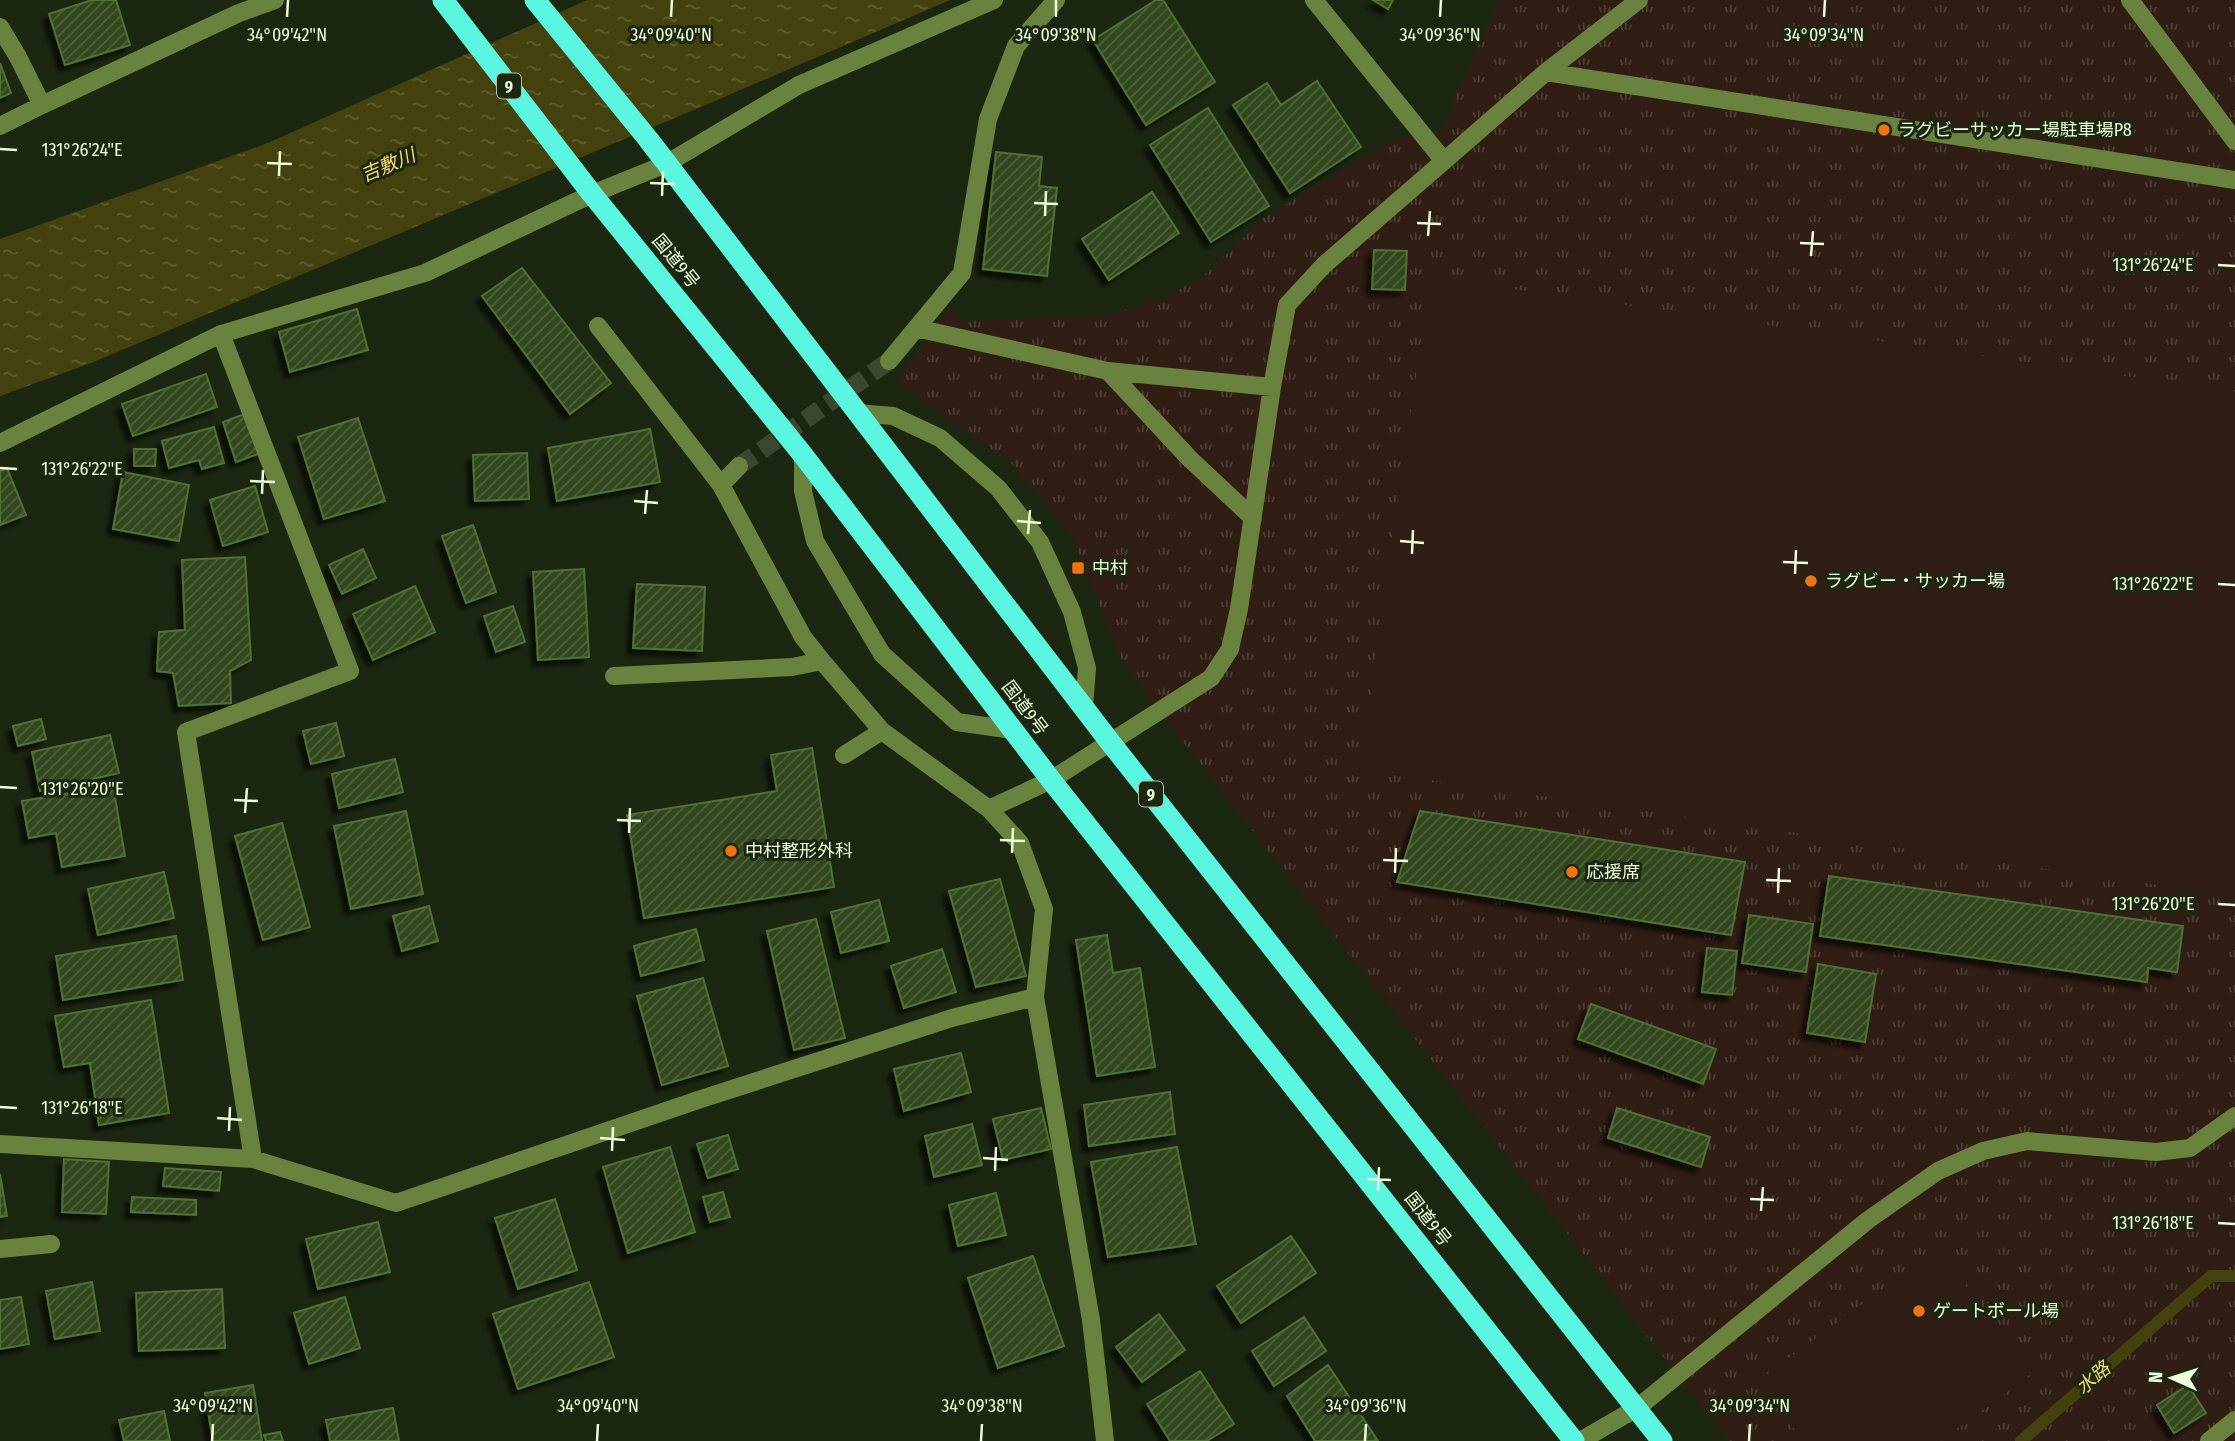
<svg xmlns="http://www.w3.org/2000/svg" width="2235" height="1441" font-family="'Fira Sans Condensed','Noto Sans JP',sans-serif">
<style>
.park{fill:url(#park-tufts)}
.pitch{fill:#301d14}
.water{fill:url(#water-ripples)}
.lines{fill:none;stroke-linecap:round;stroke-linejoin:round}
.stream{stroke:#43420e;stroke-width:12}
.building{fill:url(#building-hatch);stroke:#4f7132;stroke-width:2;filter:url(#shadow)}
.minor-tunnel{stroke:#3b472f;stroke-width:18;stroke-dasharray:18 9;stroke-linecap:butt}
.minor{stroke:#69833f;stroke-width:18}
.highway{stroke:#5bf6e0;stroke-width:21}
.ticks{fill:none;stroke:#ecfdd9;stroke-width:2.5}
.poi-dot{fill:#f17310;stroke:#1c2711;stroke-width:2.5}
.labels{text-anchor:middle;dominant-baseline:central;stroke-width:6;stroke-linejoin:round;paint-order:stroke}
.shield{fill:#1c2711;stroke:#aebd9d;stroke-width:2}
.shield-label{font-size:16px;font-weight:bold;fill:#ecfdd9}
.poi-label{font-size:18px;fill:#ecfdd9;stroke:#1c2711;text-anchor:start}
.street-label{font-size:18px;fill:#ecfdd9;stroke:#1c2711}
.water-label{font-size:19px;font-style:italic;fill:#f7db6d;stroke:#1c2711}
.ticks-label{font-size:18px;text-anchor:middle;fill:#ecfdd9;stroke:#1c2711;stroke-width:6;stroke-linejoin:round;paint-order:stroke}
</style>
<defs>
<pattern id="park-tufts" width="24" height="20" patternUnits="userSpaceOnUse" patternTransform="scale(1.75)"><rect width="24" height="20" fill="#301d14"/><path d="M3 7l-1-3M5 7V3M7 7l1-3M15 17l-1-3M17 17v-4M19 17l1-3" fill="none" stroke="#4e3f36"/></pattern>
<pattern id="water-ripples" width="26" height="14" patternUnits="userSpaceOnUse" patternTransform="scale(1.75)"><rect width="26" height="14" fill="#43420e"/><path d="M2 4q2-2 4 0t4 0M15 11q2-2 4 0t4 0" fill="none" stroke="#5e5e30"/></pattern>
<pattern id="building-hatch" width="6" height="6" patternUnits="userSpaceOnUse" patternTransform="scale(1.75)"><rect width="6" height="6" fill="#31461e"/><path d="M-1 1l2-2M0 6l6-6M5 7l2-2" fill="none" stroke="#4f623e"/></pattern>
<filter id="shadow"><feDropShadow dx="-6" dy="6" stdDeviation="2" flood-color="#0009"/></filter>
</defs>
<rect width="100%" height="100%" fill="#1c2711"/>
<path class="park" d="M1498,0H2235V1441H1729L1173,729L1121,659L1072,536L1011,463L896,382L947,310L961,321L1102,316L1164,298L1203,276L1264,218L1393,139L1442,129Z"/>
<path class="pitch" d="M1430,277L2235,392V896L1360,770Z
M1938,1248L2031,1374L1941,1441H1803L1758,1381Z"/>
<path class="water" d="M587,0H950L696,109L91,363L0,396V239L268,143Z"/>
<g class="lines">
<path class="stream" d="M2021,1441L2211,1276H2235"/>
</g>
<path class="building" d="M92,0H116L130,45L65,65L49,14Z
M1156,0H1163L1215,82L1146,125L1093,40Z
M1373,0H1393L1388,9Z
M0,63L11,93L0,98Z
M1317,81L1361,147L1290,193L1233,105L1267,83L1281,105Z
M1208,108L1269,206L1211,242L1150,145Z
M996,152L1042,157L1039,186L1057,188L1047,276L983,269Z
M1152,192L1179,233L1109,280L1082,239Z
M1374,250L1407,251L1405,290L1372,289Z
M522,268L611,383L570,414L482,296Z
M357,309L368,350L290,372L279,332Z
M206,374L217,407L133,436L122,404Z
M247,413L261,453L236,462L223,422Z
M358,418L385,501L324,519L298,437Z
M214,427L224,463L202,469L199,460L169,468L162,441Z
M650,429L660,482L557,501L548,448Z
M134,449H156L155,466H134Z
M527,453L529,499L475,501L473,455Z
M7,468L26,515L0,525V471Z
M123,472L189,485L179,541L113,529Z
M255,486L268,532L223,546L210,500Z
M473,525L496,592L466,603L442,536Z
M363,549L376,578L342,594L329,565Z
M245,557L251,660L230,671L231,703L179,706L173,673L157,671L159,632L185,630L182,560Z
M584,569L589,657L538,660L533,572Z
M637,584L705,587L702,651L633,648Z
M415,586L435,632L373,660L353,614Z
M513,606L525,642L496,652L484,616Z
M41,719L46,739L18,746L13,726Z
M336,723L344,756L311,764L303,731Z
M110,735L119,773L40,791L32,752Z
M812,748L834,887L644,918L627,815L777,791L771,755Z
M395,759L403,792L339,808L332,774Z
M113,786L125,856L62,867L56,833L29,838L22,801Z
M406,811L423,894L351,909L334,826Z
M1420,811L1745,862L1731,935L1397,882Z
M282,823L310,927L263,940L235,836Z
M164,872L174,918L98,935L88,889Z
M1829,876L2183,926L2177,972L2148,968L2147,982L1820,936Z
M1000,879L1026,976L976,987L949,891Z
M879,900L889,941L841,953L831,912Z
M429,906L438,941L402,951L393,916Z
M1749,915L1813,924L1806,972L1742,963Z
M816,919L845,1038L794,1050L767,931Z
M696,929L704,960L641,976L634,946Z
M1107,935L1113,973L1140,968L1155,1067L1097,1076L1076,940Z
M176,936L183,980L63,1000L56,956Z
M1707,948L1737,951L1732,995L1702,992Z
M942,949L956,992L904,1008L891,966Z
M1818,964L1876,974L1865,1042L1807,1033Z
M703,978L728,1066L662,1085L637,996Z
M151,1000L169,1113L99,1125L90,1063L64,1067L55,1016Z
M1591,1004L1716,1049L1703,1084L1578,1039Z
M961,1053L971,1092L904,1111L894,1069Z
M1170,1092L1175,1134L1089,1146L1084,1105Z
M1041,1108L1051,1149L1003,1160L993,1119Z
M1617,1108L1710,1137L1701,1167L1608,1138Z
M972,1124L982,1165L934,1177L925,1136Z
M728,1135L738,1169L708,1178L697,1144Z
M670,1147L695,1232L628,1253L603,1167Z
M1177,1147L1196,1244L1108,1257L1091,1162Z
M64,1159L109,1162L106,1214L62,1212Z
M165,1168L221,1172L219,1191L163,1186Z
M0,1174L7,1216L0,1217Z
M723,1192L730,1217L710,1222L703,1197Z
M996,1193L1006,1235L958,1246L949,1205Z
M132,1197L196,1200V1215L131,1212Z
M555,1199L577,1270L518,1289L495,1218Z
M378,1222L390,1272L318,1289L306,1239Z
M1291,1236L1316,1273L1241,1323L1217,1286Z
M1033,1256L1064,1346L998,1368L968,1278Z
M92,1282L100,1331L55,1339L46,1291Z
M589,1282L614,1357L518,1389L493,1314Z
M222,1289L225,1348L139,1351L136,1293Z
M21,1297L29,1344L0,1349V1300Z
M345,1297L360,1348L309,1364L294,1313Z
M1159,1314L1185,1350L1142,1382L1116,1347Z
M1304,1317L1326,1351L1274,1386L1252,1351Z
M1328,1365L1378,1441H1315L1287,1396Z
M1200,1371L1234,1424L1207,1441H1170L1147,1404Z
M253,1385L262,1441H213L205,1393Z
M2188,1385L2206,1413L2174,1433L2157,1405Z
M393,1408L399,1441H330L326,1420Z
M164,1411L170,1441H124L119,1420Z
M280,1432L283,1441H266L264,1435Z"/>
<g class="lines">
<path class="minor-tunnel" d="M739,466L889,361"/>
<path class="minor" d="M1314,0L1444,161
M2130,0L2235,141
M0,27L18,57L42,105L0,126
M1546,72L2235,180
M42,105L239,13L275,0
M598,326L721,485
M916,328L1108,371L1272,387
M221,334L350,671L186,732L253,1159
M889,361L962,273L988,119L1016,46L1056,0
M1108,371L1189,458L1253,518
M857,413L893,416L940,438L998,488L1040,542L1072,612L1087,668L1084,707
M0,443L221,334L425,273L592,194L666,164L799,85L994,0
M803,455V491L815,541L882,654L957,722L1013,730
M739,466L721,485L803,637L822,661L882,731L989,809
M614,676L792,667L822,661
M844,755L882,731
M1035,997L1091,1320L1105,1441
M0,1144L253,1159L396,1203L701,1099L952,1018L1035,997L1044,909L1020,843L989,809L1051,780L1211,678L1230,649L1239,609L1272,387L1287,305L1324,265L1444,161L1546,72L1639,0
M0,1249L51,1244
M1580,1441L1637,1408L1868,1220L1938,1171L1983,1151L2027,1141L2156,1152L2190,1148L2235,1116
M2209,1441L2235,1420"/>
<path class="highway" d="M443,0L592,194L803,455L1051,780L1574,1441
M535,0L648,139L1110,742L1662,1441"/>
</g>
<path class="ticks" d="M287,17L288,0M671,17L672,0M1056,17V0M1440,17L1441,0M1824,17L1825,0M0,149L17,150M267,163L292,164M279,176L280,151M650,183L675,184M662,196L663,171M1034,203L1058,204M1045,216L1046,191M1417,223L1441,224M1428,236L1430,211M1800,243L1824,244M1811,256L1813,231M2218,265L2235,266M0,468L17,469M250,481L275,482M262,494L263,470M634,501L658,503M645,514L647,490M1017,521L1041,523M1028,534L1030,510M1400,541L1424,543M1412,554L1413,530M1783,562L1808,563M1795,574L1796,550M2218,584L2235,585M0,787L17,788M234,800L258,801M245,813L247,788M617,820L641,821M629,833L630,808M1000,840L1025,841M1012,853L1013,828M1383,860L1408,861M1395,873L1396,848M1766,880L1791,881M1778,893L1779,868M2218,904L2235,905M0,1107L17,1108M217,1118L242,1120M229,1131L230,1107M600,1138L625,1140M612,1151L613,1127M983,1158L1008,1160M995,1171L996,1147M1367,1179L1391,1180M1378,1191L1379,1167M1750,1199L1774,1200M1761,1211L1763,1187M2218,1223L2235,1224M212,1441L213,1424M597,1441L598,1424M981,1441L982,1424M1365,1441L1366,1424M1749,1441L1750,1424"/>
<g class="poi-dot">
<circle cx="1884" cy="130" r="7"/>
<rect x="1071" y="561" width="14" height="14" rx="3.5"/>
<circle cx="1811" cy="581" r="7"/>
<circle cx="731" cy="851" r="7"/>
<circle cx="1572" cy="872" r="7"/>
<circle cx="1919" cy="1311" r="7"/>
</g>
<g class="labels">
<g class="shield">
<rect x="497" y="73.5" width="24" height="25" rx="5"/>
<rect x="1139" y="781.5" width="24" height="25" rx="5"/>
</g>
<g class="shield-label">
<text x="509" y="86">9</text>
<text x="1151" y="794">9</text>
</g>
<g class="poi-label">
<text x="1898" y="130">ラグビーサッカー場駐車場P8</text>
<text x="1092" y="568">中村</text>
<text x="1825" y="581">ラグビー・サッカー場</text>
<text x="745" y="851">中村整形外科</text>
<text x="1586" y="872">応援席</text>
<text x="1933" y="1311">ゲートボール場</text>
</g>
<g class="street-label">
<text transform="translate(676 261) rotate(51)">国道9号</text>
<text transform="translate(1025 708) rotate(53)">国道9号</text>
<text transform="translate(1428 1219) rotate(52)">国道9号</text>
</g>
<g class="water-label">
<text transform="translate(388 165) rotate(-23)">吉敷川</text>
<text transform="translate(2093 1378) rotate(-41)">水路</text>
</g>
</g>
<g class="ticks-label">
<text x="287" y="41">34°09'42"N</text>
<text x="671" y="41">34°09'40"N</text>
<text x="1056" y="41">34°09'38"N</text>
<text x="1440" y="41">34°09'36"N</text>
<text x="1824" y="41">34°09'34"N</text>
<text x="82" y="156">131°26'24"E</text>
<text x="2153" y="271">131°26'24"E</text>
<text x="82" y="475">131°26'22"E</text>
<text x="2153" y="590">131°26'22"E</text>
<text x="82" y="795">131°26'20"E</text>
<text x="2153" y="910">131°26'20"E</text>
<text x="82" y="1114">131°26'18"E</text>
<text x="2153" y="1229">131°26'18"E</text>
<text x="213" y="1412">34°09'42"N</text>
<text x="598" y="1412">34°09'40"N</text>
<text x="982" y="1412">34°09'38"N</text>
<text x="1366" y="1412">34°09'36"N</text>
<text x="1750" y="1412">34°09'34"N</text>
</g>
<g transform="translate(2172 1378) rotate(273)" stroke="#1c2711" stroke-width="5" paint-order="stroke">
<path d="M0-5L12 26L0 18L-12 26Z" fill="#ecfdd9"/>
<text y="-10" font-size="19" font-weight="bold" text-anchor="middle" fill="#ecfdd9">N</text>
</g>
</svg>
